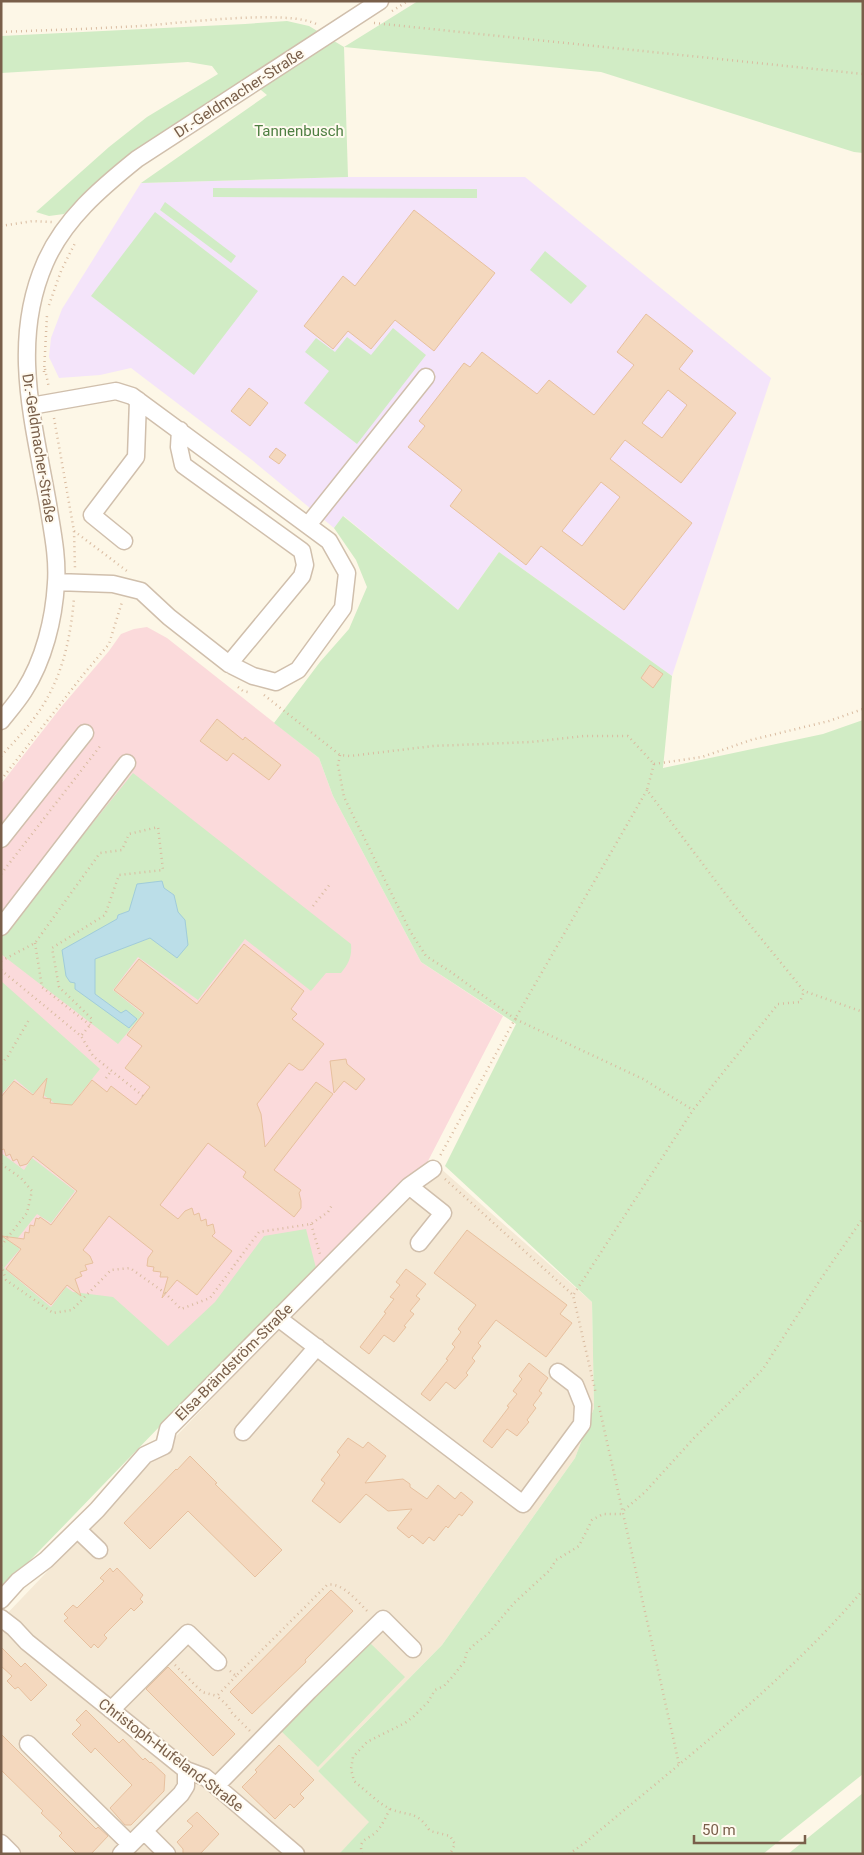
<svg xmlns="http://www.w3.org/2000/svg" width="864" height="1855" font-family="Roboto,sans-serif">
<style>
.residential{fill:#f5e9d5}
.education{fill:#f4e4fa}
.medical{fill:#fbdadb}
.green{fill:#d1ecc5;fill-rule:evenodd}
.water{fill:#bbdee8;stroke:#a0ccda}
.building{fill:#f4d8be;stroke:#e7c09e;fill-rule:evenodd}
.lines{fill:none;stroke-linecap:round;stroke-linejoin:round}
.minor-casing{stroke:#d0bfac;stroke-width:19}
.path{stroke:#d9bba0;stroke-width:2.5;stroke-dasharray:1 4;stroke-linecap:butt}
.minor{stroke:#fff;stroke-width:16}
.labels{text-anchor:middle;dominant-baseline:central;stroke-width:4;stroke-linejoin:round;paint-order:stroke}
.street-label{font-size:15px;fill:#795f4a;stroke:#fffaef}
.park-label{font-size:15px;fill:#4e7f42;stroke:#fffaef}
</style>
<rect width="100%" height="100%" fill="#fdf7e7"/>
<path class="residential" d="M439,1167L592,1302L594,1408L575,1458L442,1645L318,1771L370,1822L339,1854H1V1620L409,1192Z"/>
<path class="education" d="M348,177H525L771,378L672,676L499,552L458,610L344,516L334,528L252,460L131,368L100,375L59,378L49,357L51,338L62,309L141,183Z"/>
<path class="medical" d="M147,627L167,638L319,758L333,796L421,962L503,1016L428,1161L328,1258L163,1425L1,1299V784L62,706L109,651L121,634L134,629Z"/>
<path class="green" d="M418,1H863V153L854,152L601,72L344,47L348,177L141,183L267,95L249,80L134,152L95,183L64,214L49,216L36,212L109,147L147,117L218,74L212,66L188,62L1,73V36L245,24L287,21L309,26L344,47Z
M213,188L477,189V198L213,197Z
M165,202L236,256L231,263L160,210Z
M155,212L258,291L194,375L91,296Z
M545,251L587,286L571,304L530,270Z
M393,328L426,355L357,444L304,403L329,371L305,352L316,338L335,352L347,337L371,355Z
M343,516L458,610L499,552L672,676L663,768L823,734L863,720V1774L763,1854H339L369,1822L318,1771L442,1645L575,1458L594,1408L592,1302L445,1166L516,1024L421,962L333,796L319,758L274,723L320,662L349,629L367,587L356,560L334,528Z
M133,773L351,944C352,957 349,963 341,973H326L311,991L245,939L198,1000L138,957L113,990L143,1014L118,1044L1,954V937ZM164,888L174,895L178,912L177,958L150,938L95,959V994L121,1013L136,1018L129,1028L74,982L117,918L118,915L129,911Z
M1,981L100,1069L66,1112L37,1090L33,1094L15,1079L1,1095Z
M1,1153L24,1170L32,1158L75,1191L51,1223L37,1214L13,1244L20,1249L4,1268L51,1307L66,1287L73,1292L113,1297L168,1346L215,1302L264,1236L306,1229L316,1268C209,1374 106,1483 1,1590Z
M367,1640L405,1677L318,1767L279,1729Z
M863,1793V1854H788Z"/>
<path class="water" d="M162,881L164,888L174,895L178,912L185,920L188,945L177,958L150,938L95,959V994L121,1013L126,1010L137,1019L129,1028L75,989V983L70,982L66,976L62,950L117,919L118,915L129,911L137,884Z"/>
<path class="building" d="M414,210L495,273L434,351L395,320L371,349L348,331L333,349L304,326L343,276L355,286Z
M646,314L693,351L679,369L736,413L681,483L625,440L610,459L692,523L624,610L541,546L526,565L450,506L462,490L408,447L425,426L419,421L464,363L470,367L482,352L537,394L549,380L594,415L634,365L617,352ZM668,390L687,405L662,438L642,423ZM601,482L620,497L582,546L562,531Z
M249,388L268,403L250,426L231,411Z
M276,448L286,455L279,464L269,457Z
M650,665L663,674L653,688L641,678Z
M217,719L243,740L245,737L281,765L269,780L233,753L227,761L200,741Z
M244,944L304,991L291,1009L297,1014L292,1019L324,1044L303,1070H299L289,1063L257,1104L261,1114L265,1147L316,1082L333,1094L274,1170L301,1190L299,1193L301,1201V1208L294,1217L243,1177L246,1172L208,1143L160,1205L178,1219L185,1211L192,1208L194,1215L199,1213L201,1221L206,1219L207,1226L213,1224L215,1233L212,1236L232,1251L197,1295L177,1280L162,1298L168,1277H160L161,1272L153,1271L154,1267L147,1266L148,1258L153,1251L109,1216L83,1250L90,1256L93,1263L85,1265L87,1270L80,1272L82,1276L75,1279L81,1296L67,1285L51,1305L6,1269L21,1249L2,1236L24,1239L25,1232L29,1233L30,1225L34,1226L36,1218L39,1219L40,1217L51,1225L77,1191L33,1156L27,1164L20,1166L17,1159L13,1161L10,1154L6,1156L4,1149L1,1150V1097L14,1081L33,1095L47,1078L43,1098L51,1099L50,1103L72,1105L92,1080L107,1092L111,1086L136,1105L150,1087L125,1068L142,1046L127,1035L144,1013L114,990L139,959L197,1004Z
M346,1059L347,1064L365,1079L356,1090L344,1081L334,1093L330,1061Z
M467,1230L567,1305L560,1314L572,1323L546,1357L496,1320L478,1343L481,1346L472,1358L475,1361L466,1373L468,1375L455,1389L446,1382L430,1401L421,1394L448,1360L446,1359L455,1347L452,1344L461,1332L458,1329L476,1305L434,1273Z
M406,1269L426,1284L416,1296L420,1299L410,1311L414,1314L404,1326L406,1327L394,1342L384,1335L369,1354L360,1347L386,1313L384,1312L394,1299L390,1297L400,1285L396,1282Z
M529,1363L548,1378L539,1391L542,1393L533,1405L536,1408L527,1420L529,1422L517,1436L507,1429L492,1448L483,1441L509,1407L507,1406L517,1394L513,1391L522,1379L519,1376Z
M348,1438L363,1448L368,1442L386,1456L365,1483L403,1479L410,1484V1487L427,1499L438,1485L455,1499L461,1492L473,1502L462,1516L459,1514L448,1528L446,1526L434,1541L429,1537L423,1544L412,1535L409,1538L397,1528L412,1509L388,1511L366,1494L340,1523L312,1501L325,1483L321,1480L340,1455L337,1452Z
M190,1456L217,1483L215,1484L282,1550L255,1577L188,1511L150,1549L124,1523L176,1469L177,1470Z
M110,1568L113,1572L117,1568L143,1595L140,1599L143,1602L134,1611L131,1608L104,1635L107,1638L98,1648L94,1644L91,1648L64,1621L68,1618L64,1614L73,1605L77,1608L104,1581L100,1578Z
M331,1590L353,1611L305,1660L306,1662L252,1714L230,1692Z
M1,1647L21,1667L25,1663L47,1685L31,1701L18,1687L15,1689L7,1681L12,1676L1,1666Z
M168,1667L235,1734L213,1756L146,1689Z
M86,1710L119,1743L123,1739L143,1760L145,1758L150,1763L151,1762L165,1775L164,1791L131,1825H125L110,1808L132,1785L95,1748L91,1753L72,1734L81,1725L76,1720Z
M1,1734L96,1829L98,1827L108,1836L91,1854H77L59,1836L62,1833L41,1813L43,1811L1,1770Z
M279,1745L314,1780L300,1794L304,1798L294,1808L290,1804L275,1819L242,1787L257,1772L255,1770Z
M197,1812L219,1834L200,1854H183V1849L177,1842L193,1826L187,1821Z"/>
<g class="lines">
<defs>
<path id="minor" d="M31,406L116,391L132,396L329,541L347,573L343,608L298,670L276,682L253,676L229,664L169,617L141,591L113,584L56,582
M180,430L179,447L183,465L302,551L305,565L302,576L229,664
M308,525L426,377
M124,541L92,515L136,457L138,400
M1,721C9,711 17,702 24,691C44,660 54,619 56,583C58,557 52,530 48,504C34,423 10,343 45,263C64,219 101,188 137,159L380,1
M1,839L85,733
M1,927L127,763
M409,1186L443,1213L419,1243
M278,1318L523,1504L582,1424L583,1405L575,1385L558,1372
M243,1432L317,1347
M78,1530L99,1550
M1,1600L18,1581L46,1560L97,1510L145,1455L164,1446L168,1429L409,1186L433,1169
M1,1618L14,1628L27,1642L186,1770L205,1777L216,1786L296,1854
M111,1710L188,1633L218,1662
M28,1744L130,1844
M216,1786L309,1691L383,1619L413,1649
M144,1831L167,1854
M1,1843L12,1854
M121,1854L181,1794L186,1786V1770"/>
</defs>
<use href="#minor" class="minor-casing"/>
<path class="path" d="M392,11L408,1
M374,23L863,74
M1,32C47,30 93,29 139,26C175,24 291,8 318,25
M1,226L33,221L52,222
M49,305L61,271L75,243
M45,369L49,388
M44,372L47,315
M54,418L74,531L75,568
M74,531L127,571
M238,687L243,691L248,692
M264,695L340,755L350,756L433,746L531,742L584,736H628L654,764
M340,755L338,765L344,797L410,931L426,956L451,972L515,1019L440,1156
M1,756C17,739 33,722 45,702C64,670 71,634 74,598
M654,764L647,790L733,904L804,991L863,1012
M654,764L702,757L751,740L829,721L863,709
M1,780L83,675L109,644L122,602
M647,790L515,1019L643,1079L693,1110
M1,874L101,745
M313,906L330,884
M35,943L42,987L90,1025
M1,961L35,943L100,853L122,850L129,834L158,827L163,870L119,875L105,915L52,948L59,987L92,1019L90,1025L81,1036
M1,970L81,1036L93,1056L143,1096
M1,1064L8,1056L30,1018
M106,1078L111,1071
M1,1164L21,1178L32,1191L27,1213L8,1237H1
M445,1179L573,1295L596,1394
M311,1224L320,1254
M1,1246L8,1237
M1,1265L6,1280L53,1313L72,1310L111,1270L130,1268L165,1293L181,1309L210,1298L259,1232L311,1224L328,1212L332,1205
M574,1294L693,1110L778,1004L800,1002L804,991
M599,1406L679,1764
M624,1510L645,1492L694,1438L763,1369L820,1280L863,1218
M175,1665L202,1692L217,1696
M230,1671L236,1676L327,1585C342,1581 359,1603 369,1613
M236,1676L217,1696L229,1707L230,1711L250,1731
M390,1809C411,1817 416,1810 430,1831L450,1836L455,1844L450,1854
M362,1854C358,1838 368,1840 375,1833C382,1827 386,1816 390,1809L380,1803L354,1781L351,1769L353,1757L367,1742L405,1723L414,1716L428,1702L435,1690L444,1686L453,1676L464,1662L467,1652L476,1643L488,1634L514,1603L550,1570L556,1560L579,1546L592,1520L603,1514H624
M569,1854L586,1842C682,1761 782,1685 863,1590"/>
<use href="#minor" class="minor"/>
</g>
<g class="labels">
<g class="street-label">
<text transform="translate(239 93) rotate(-33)">Dr.-Geldmacher-Straße</text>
<text transform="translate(39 448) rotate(81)">Dr.-Geldmacher-Straße</text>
<text transform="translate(234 1362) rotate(-45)">Elsa-Brändström-Straße</text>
<text transform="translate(171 1755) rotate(37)">Christoph-Hufeland-Straße</text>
</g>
<g class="park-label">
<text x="299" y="131">Tannenbusch</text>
</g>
</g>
<rect width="864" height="1855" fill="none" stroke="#795f4a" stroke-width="5"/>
<path d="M694 1835v8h111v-8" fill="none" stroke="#795f4a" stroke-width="2.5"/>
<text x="702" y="1835" font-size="15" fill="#795f4a" stroke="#fffaef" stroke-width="4" paint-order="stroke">50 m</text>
</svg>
